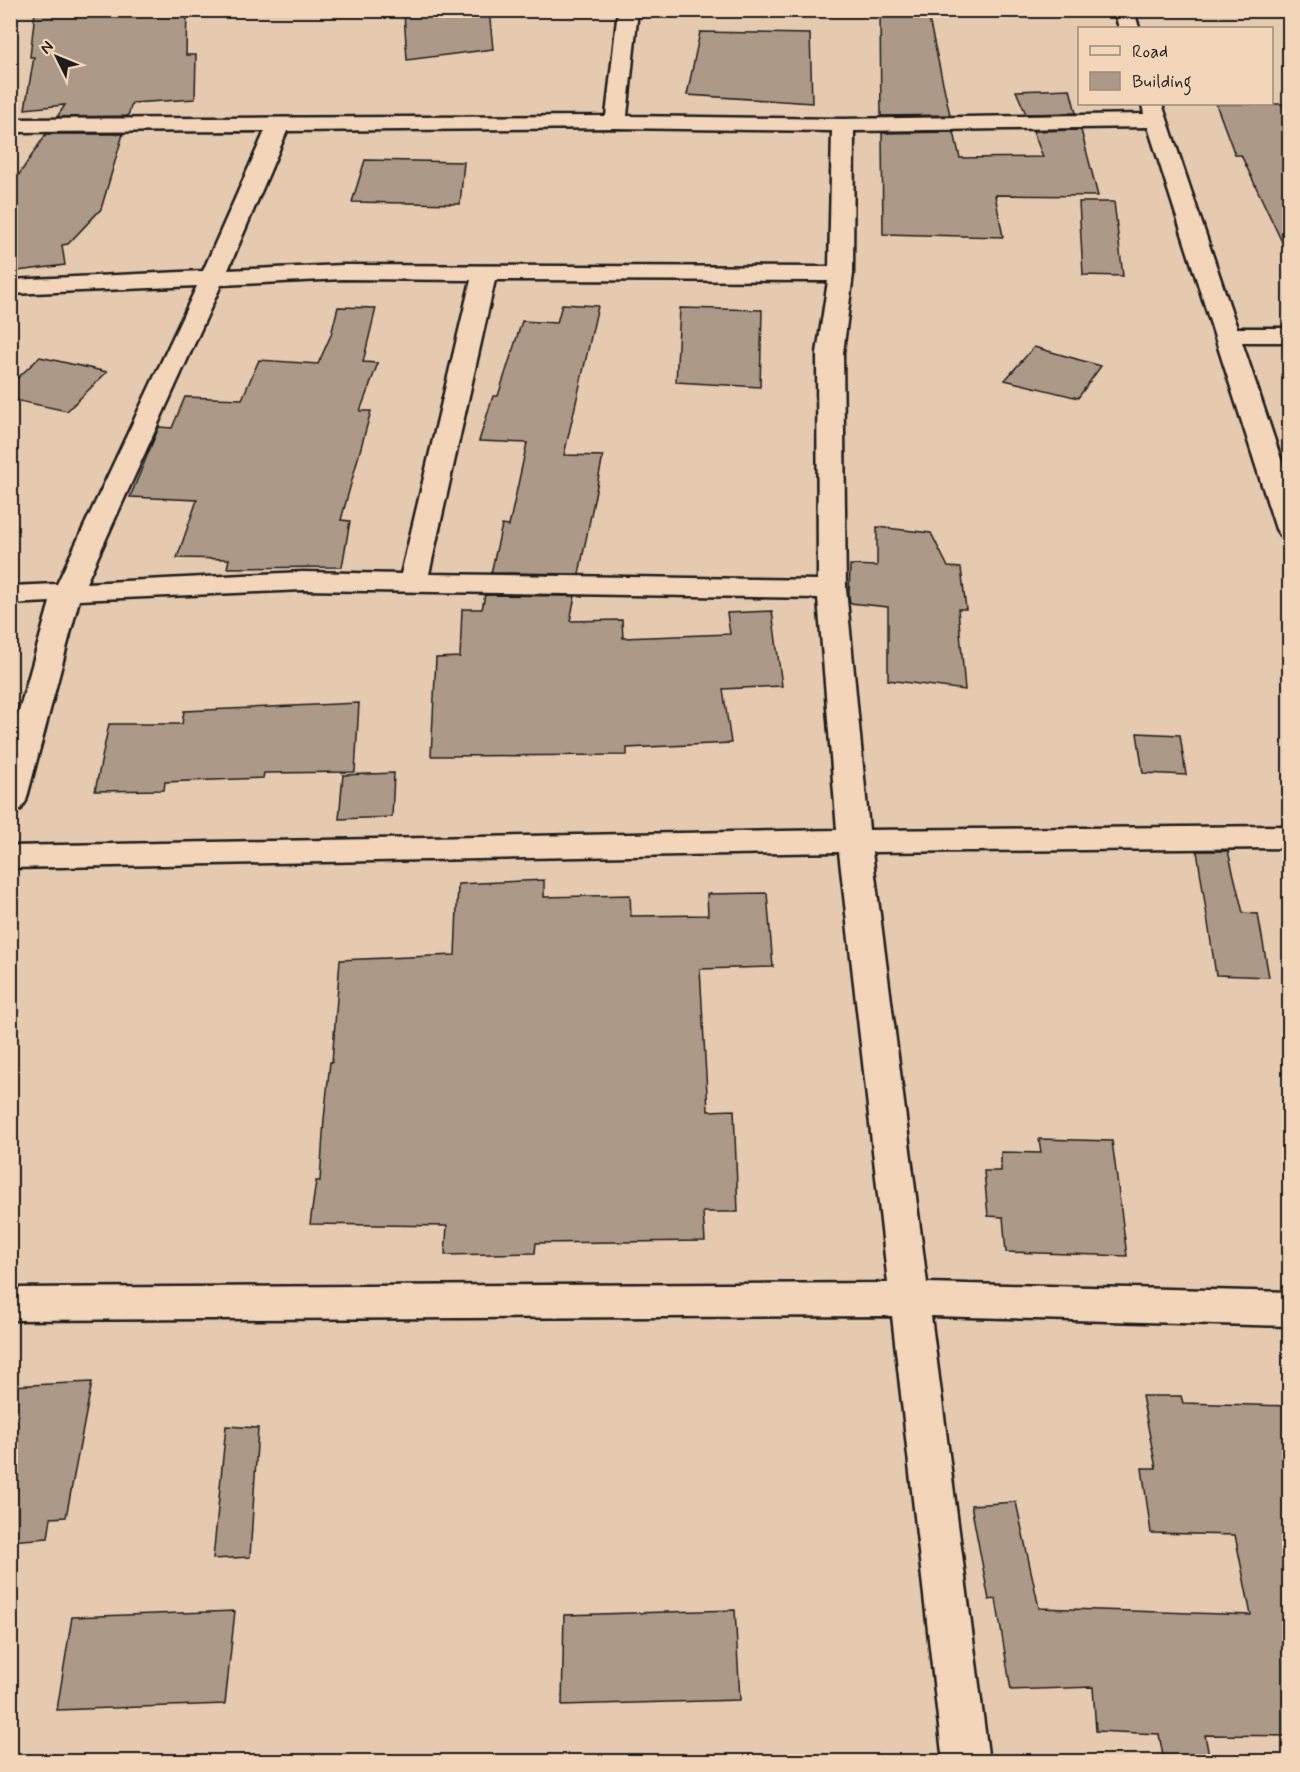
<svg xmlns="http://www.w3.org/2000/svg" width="1300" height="1772" font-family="Mynerve,sans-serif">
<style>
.building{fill:#ad9987;stroke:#1c1c1c;stroke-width:1.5}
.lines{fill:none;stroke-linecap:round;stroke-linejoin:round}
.minor-casing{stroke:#1c1c1c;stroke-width:5}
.minor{fill:#f3d5b9;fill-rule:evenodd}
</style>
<rect width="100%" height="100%" fill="#e6cab0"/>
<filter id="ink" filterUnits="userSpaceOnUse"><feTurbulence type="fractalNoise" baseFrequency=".0167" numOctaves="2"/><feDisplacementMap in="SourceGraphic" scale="12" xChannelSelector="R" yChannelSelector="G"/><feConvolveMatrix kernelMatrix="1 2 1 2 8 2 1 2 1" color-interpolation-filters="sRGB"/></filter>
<g filter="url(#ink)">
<path class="building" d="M51,10H187L186,55H196L195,99L132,103L128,116L57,117L65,105L25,109L34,57H30L35,12Z
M437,10H489L493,49L407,60L404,13Z
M880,10H927L950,115L881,116Z
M700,32L810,34L812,103L687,95Z
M1070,89L1076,113L1026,114L1016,91Z
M1216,104H1290V259L1241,155H1235Z
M1081,130L1098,196L995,195L1003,237L883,234L882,133L954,132L960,158L1043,157L1033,131Z
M46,134H123L101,209L68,244L62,245L65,265L10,272V188Z
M365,160L464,162L460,204L352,202Z
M1079,202H1114L1123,276L1083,275Z
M562,304L598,306L564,455L603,456L579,574L491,573L502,525L509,526L527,443L479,441L493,396H498L522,321L557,323Z
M338,307L376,308L363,362L378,363L360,411H371L341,520L350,521L342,567L227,568L229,559L177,558L197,500L130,497L159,427L172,428L185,397L242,399L259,360L318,364L331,335Z
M680,308L762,310L760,387L676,382Z
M1034,347L1101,366L1078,398L1005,380Z
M40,357L107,372L67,411L10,399V385Z
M877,527L931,533L948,567L961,568L966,609H958L965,690L888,680V607L850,603L849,596L850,565L877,566Z
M485,595L575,596L570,621L622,620L623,638L730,634L727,613L772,611L782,686L723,689L731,743L627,748V755L431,756L436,658L460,657L462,609H482Z
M359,703L355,772L264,773L263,778L165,782L164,790L95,791L109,724H182L184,711Z
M1137,733L1180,735L1186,775L1143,773Z
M394,773L392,817L339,819L343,775Z
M1197,851H1228L1243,913L1258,914L1269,977L1216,975Z
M544,880V897L630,895L631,916L708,915L707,894L767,893L773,967L700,969L708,1111L734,1110L738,1212H703L705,1241L536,1243L535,1253L445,1255L447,1226L310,1224L316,1181H320L324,1119L330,1062H332L340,960L455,955L458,884Z
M1039,1139L1112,1141L1127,1256L1006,1252L1003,1217L988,1216L984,1171H1001V1152L1041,1153Z
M92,1382L66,1517L51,1518L48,1538L10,1541V1386Z
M1142,1396H1181L1183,1403L1290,1406V1736L1205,1735L1210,1761H1164L1159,1734L1096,1731L1093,1687L1011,1690L996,1599L989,1600L971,1505L1016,1502L1039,1608L1251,1615L1235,1535L1151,1533L1142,1468H1156Z
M226,1426L258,1428L250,1557L213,1559Z
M735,1610L740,1700L562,1705L564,1615Z
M235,1611L225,1704L57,1710L72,1617Z"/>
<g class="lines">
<defs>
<path id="minor" d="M618,10H638L627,116L843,119L1144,114L1142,104H1162L1237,328H1290V342H1242L1290,486V537L1280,535L1276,529L1148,127L854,131L853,274L843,353L846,589L869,830L1290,826V848L872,852L927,1283L1290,1292V1326L931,1316L989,1762H943L892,1316L10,1320V1288L888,1283L839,852L10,868V846L837,830L818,598L303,590L79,600L26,801L21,809L10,812V743L50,602L10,604V586L57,584L197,286L10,294V280L203,271L265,131L10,132V119L606,116ZM616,128L832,131L829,267L343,265L228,270L287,131ZM343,279L471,280L401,574L303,572L86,583L221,285ZM495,280L828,281L817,353L818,580L429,574Z
M1114,10H1134L1139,28H1119Z"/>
</defs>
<use href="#minor" class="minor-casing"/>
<use href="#minor" class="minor"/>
</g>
</g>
<rect width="1300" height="1772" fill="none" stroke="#f3d5b9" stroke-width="36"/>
<rect x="18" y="18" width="1264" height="1736" fill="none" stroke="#1c1c1c" stroke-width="2" filter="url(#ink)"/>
<rect x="1078" y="27" width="195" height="78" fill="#f3d5b9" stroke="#9d8b7a" stroke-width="1.5"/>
<rect x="1090" y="46" width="30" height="9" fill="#f3d5b9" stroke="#9d8b7a" stroke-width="1.5"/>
<text x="1132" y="57" font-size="18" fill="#1c1c1c">Road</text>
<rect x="1090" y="72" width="30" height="18" fill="#ad9987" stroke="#9d8b7a" stroke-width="1.5"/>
<text x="1132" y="87" font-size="18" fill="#1c1c1c">Building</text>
<g transform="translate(57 57) rotate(313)" stroke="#f3d5b9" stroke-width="4.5" paint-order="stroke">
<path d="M0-4.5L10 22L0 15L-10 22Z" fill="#1c1c1c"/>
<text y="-9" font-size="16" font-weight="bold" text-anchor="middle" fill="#1c1c1c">N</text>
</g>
</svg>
